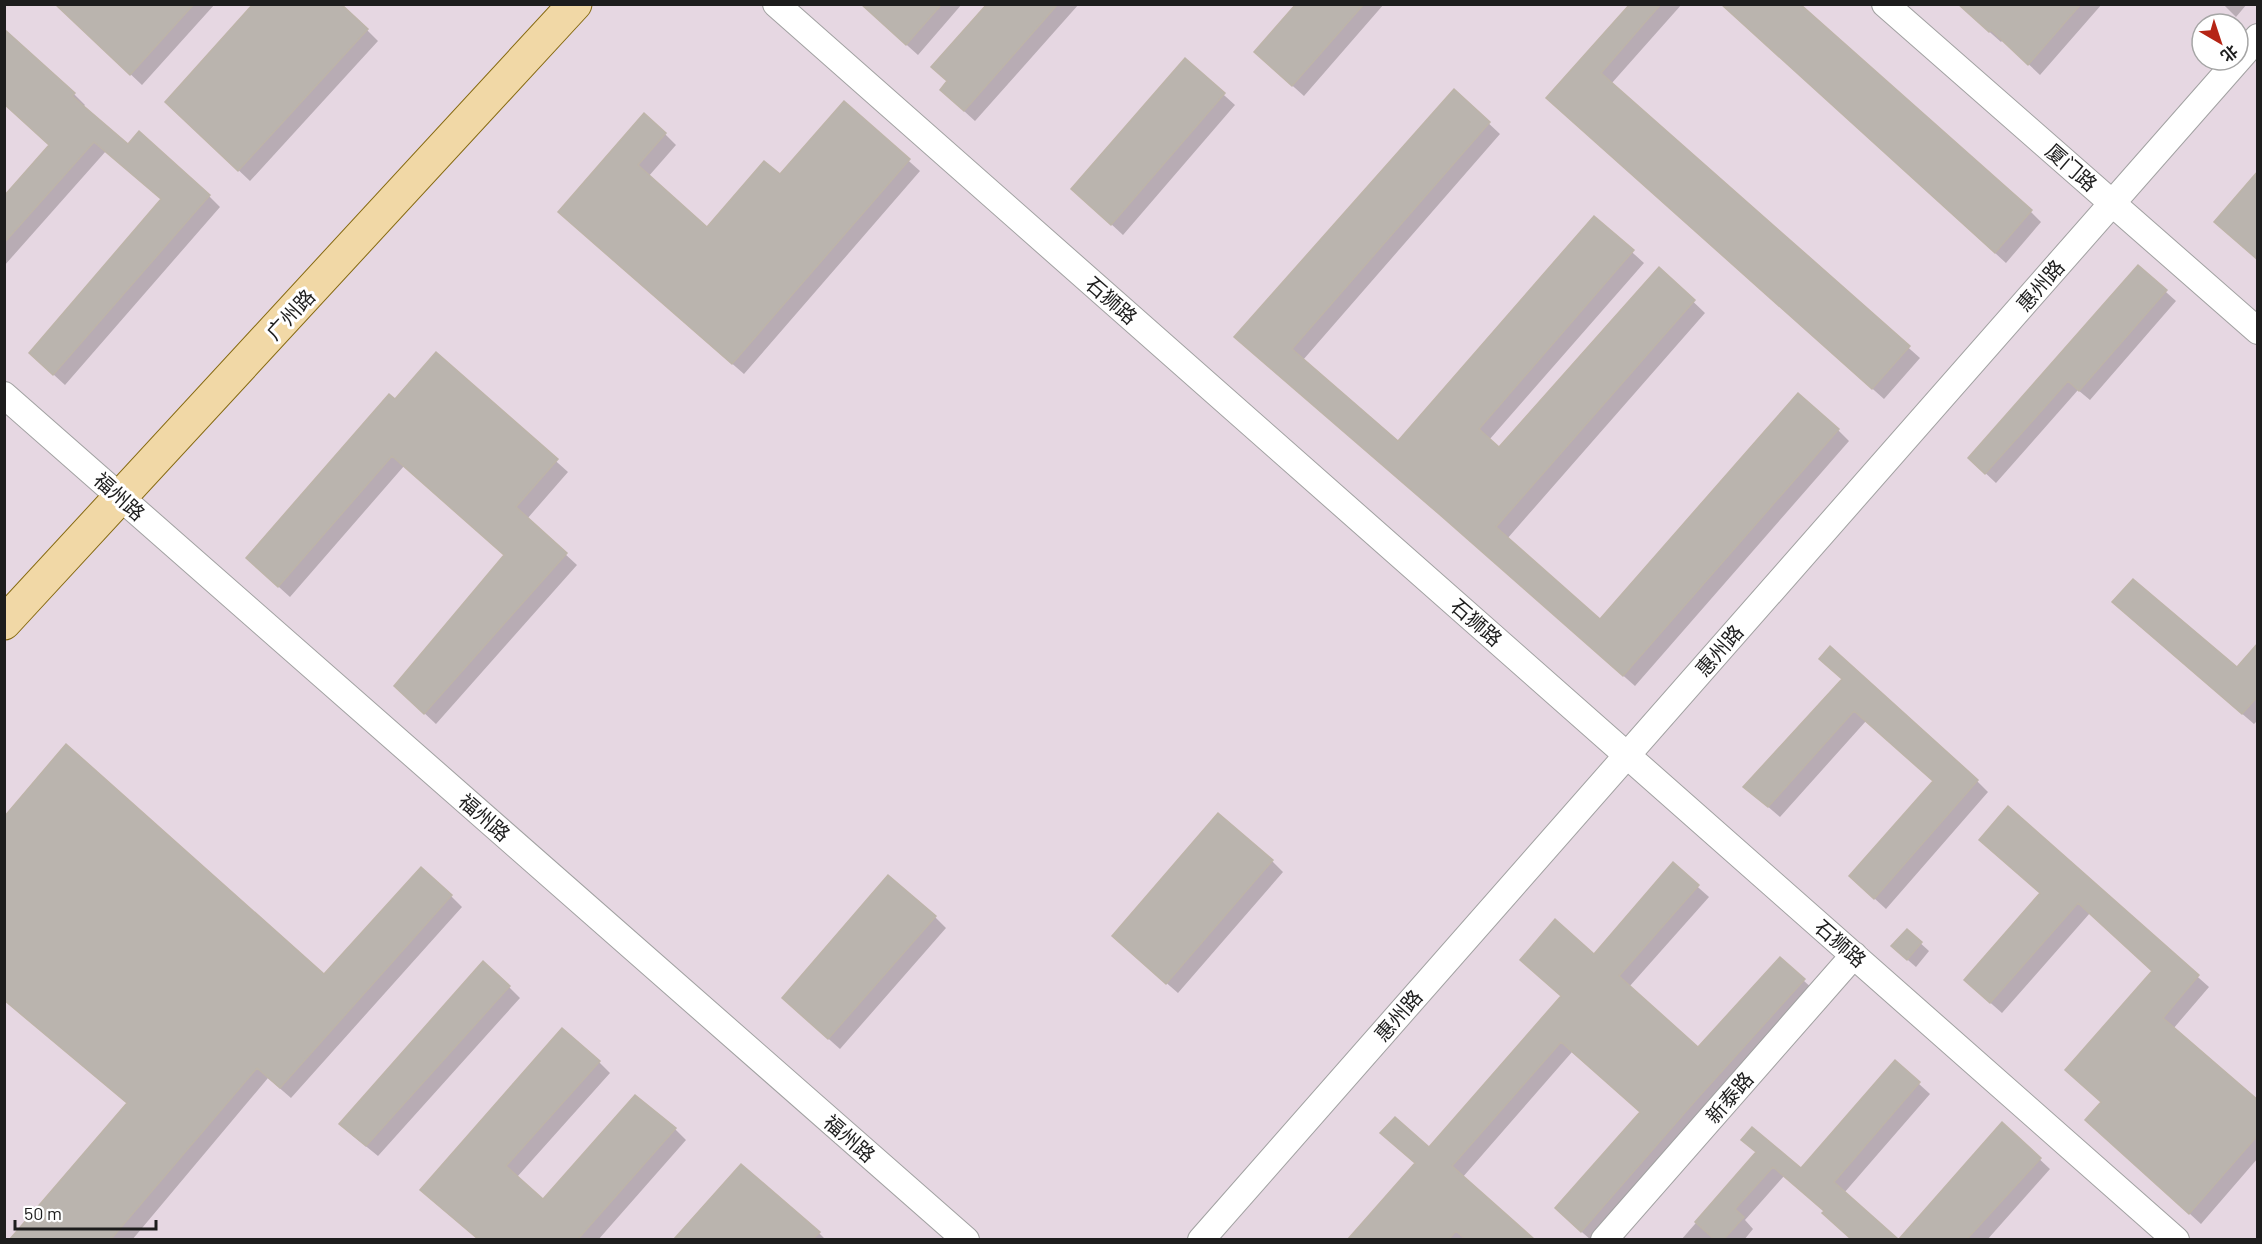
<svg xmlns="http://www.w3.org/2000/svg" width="2262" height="1244" font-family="Barlow,'Noto Sans SC',sans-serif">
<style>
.industrial{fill:#e6d7e2;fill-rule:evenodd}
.shadow{fill:#0003}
.building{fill:#bab4ae;stroke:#bdb4a9;stroke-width:1.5}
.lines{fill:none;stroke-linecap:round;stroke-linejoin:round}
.minor-casing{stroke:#a1a1a1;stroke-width:28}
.major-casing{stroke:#866a11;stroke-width:35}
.minor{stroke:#fff;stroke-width:26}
.major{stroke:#f1d8a6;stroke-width:33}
.labels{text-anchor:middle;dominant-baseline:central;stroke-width:6;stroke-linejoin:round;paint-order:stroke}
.street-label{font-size:20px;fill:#1d1d1d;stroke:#fff}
</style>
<rect width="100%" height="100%" fill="#edebe5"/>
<path class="industrial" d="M5,5H2257V1239H5ZM2202,24H2238V60H2202Z"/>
<path class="shadow" d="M60,4H215L142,85L70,17Z
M861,4H962L918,55Z
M989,4H1079L975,121L953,101Z
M1298,4H1384L1304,96L1267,63Z
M1632,4H1682L1611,84L1920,358L1884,399L1559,109Z
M1722,4L2030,211L2041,222L2006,263Z
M1969,4H2102L2040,75L2003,40L2001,42L1976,20Z
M2223,4H2247L2236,17Z
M367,30L378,41L250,181L178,113Z
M4,31L74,94L85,105L83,107L128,146L209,196L220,207L65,385L42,364L162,199L106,151L4,266V198L51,145Z
M1185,60L1235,105L1123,235L1085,200Z
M1454,91L1500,134L1303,360L1398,443L1594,218L1644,263L1489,440L1499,449L1659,269L1705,313L1507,539L1601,622L1838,430L1849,441L1635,686L1452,525L1247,348Z
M844,103L920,171L744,374L571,223L665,134L676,145L648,177L707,229L780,176Z
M2138,267L2176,301L2090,400L2078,390L1996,483L1980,468Z
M436,354L568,472L527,519L577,565L436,724L407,697L506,556L404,466L290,597L259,569Z
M2125,613L2237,669L2258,646V720L2254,724Z
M1844,680L1977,781L1988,792L1886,909L1862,887L1934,781L1866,721L1780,817L1745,787Z
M2008,808L2209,987L2173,1029L2258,1102V1158L2201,1224L2098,1130L2102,1103L2154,971L2090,913L2002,1013L1977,991L2041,894Z
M1272,861L1283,872L1178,993L1125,947Z
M1673,865L1709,897L1629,987L1698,1049L1780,959L1815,991L1595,1240H1591L1567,1219L1642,1113L1572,1052L1462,1178L1532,1240H1350L1416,1164L1393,1144L1429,1149L1563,997L1594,956Z
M451,896L462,907L291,1098L268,1078L132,1240L13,1238L324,976Z
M935,917L946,928L840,1049L795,1009Z
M1907,931L1929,951L1916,967L1901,954Z
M509,987L520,998L378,1156L352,1135Z
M599,1062L610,1073L517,1177L544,1201L675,1129L686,1140L598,1240H479L433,1201Z
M1895,1062L1930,1094L1844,1193L1896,1240H1852L1825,1212L1784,1176L1745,1220L1753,1229L1744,1240H1681L1757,1153L1801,1170Z
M2002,1124L2050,1169L1987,1240H1901Z
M741,1166L819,1233L826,1240H676Z"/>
<path class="building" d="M55,4H194L130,75Z
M253,4H341L368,29L238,171L165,102Z
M861,4H942L906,45Z
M987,4H1058L964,111L940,90L947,81L931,67Z
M1296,4H1364L1292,86L1254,52Z
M1630,4H1661L1601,73L1910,346L1872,389L1546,98Z
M1721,4H1800L2032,210L1995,253Z
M1958,4H2081L2028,65L1991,30L1989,32Z
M4,29L75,93L72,96L128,144L139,131L210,195L53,375L29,353L161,199L94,142L4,243V196L49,145L4,104Z
M1185,58L1225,93L1111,225L1071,189Z
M1454,89L1490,122L1292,349L1398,441L1594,216L1634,250L1479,429L1499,447L1659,267L1695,300L1496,527L1600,619L1798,393L1839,429L1623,676L1439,514L1234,337Z
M844,101L910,159L732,364L558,212L644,113L666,133L638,165L707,227L764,161L780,174Z
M2258,171V260L2214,222Z
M2138,265L2167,290L2079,391L2068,381L1985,474L1968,458Z
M436,352L558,459L516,507L567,553L424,714L394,686L504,555L392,456L278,587L246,558L389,394L395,399Z
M2133,579L2237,667L2258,643V696L2242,714L2112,602Z
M1830,646L1978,780L1874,899L1849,876L1933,781L1854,711L1768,807L1743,787L1842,679L1819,659Z
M66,744L324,974L421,867L452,895L280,1088L257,1068L111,1239H10L127,1103L4,1000V817Z
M2008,806L2199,975L2163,1018L2258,1100V1135L2189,1214L2085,1120L2101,1102L2065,1070L2152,971L2078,903L1990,1003L1964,980L2040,893L1979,840Z
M1218,813L1273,860L1166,984L1112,936Z
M1673,862L1699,885L1619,976L1698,1047L1780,957L1805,979L1695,1101L1581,1232L1555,1208L1640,1112L1561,1042L1452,1166L1534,1239H1465L1456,1231L1449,1239H1348L1415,1163L1380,1133L1395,1117L1429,1147L1561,996L1520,960L1555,919L1594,954Z
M888,875L936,916L828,1039L782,998Z
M1907,929L1922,942L1907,960L1891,946Z
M483,961L510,986L366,1146L339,1124Z
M562,1028L600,1061L506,1166L543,1199L635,1095L676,1128L578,1239H478L420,1190Z
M1895,1060L1920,1082L1834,1182L1898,1239H1851L1822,1213L1824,1211L1773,1167L1735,1209L1744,1217L1724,1239H1714L1695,1222L1756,1152L1741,1140L1752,1127L1801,1168Z
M2002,1122L2041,1158L1967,1239H1899Z
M741,1164L820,1232L813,1239H674Z"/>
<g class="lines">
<defs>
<path id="minor" d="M776,4L2176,1240
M1885,4L2258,331
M2238,60L2258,37
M4,395L966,1240
M1201,1240L2238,60
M1604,1240L1854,955"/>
<path id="major" d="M4,623L575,4"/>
</defs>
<use href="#minor" class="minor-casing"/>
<use href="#major" class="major-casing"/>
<use href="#minor" class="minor"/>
<use href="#major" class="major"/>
</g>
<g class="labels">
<g class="street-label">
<text transform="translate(2072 167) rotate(41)">厦门路</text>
<text transform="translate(2040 285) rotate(-49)">惠州路</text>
<text transform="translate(1112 300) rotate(41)">石狮路</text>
<text transform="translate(290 314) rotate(-47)">广州路</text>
<text transform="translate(120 496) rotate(42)">福州路</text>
<text transform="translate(1477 622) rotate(41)">石狮路</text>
<text transform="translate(1719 650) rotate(-49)">惠州路</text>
<text transform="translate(485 817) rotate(41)">福州路</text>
<text transform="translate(1841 943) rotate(41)">石狮路</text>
<text transform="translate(1398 1015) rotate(-49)">惠州路</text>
<text transform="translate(1729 1097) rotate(-49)">新泰路</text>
<text transform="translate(850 1138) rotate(41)">福州路</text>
</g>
</g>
<rect width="2262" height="1244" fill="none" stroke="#1d1d1d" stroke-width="12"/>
<g transform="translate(2220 42) rotate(141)"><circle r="28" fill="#ffffff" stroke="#a5a5a5" stroke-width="1.5"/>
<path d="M0-4.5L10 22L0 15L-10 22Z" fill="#b52516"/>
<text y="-9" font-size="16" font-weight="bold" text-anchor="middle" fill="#1d1d1d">北</text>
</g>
<path d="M15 1220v9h141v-9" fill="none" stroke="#1d1d1d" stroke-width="3"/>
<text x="24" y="1220" font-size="18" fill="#1d1d1d" stroke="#ffffff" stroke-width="4.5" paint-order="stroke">50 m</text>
</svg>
